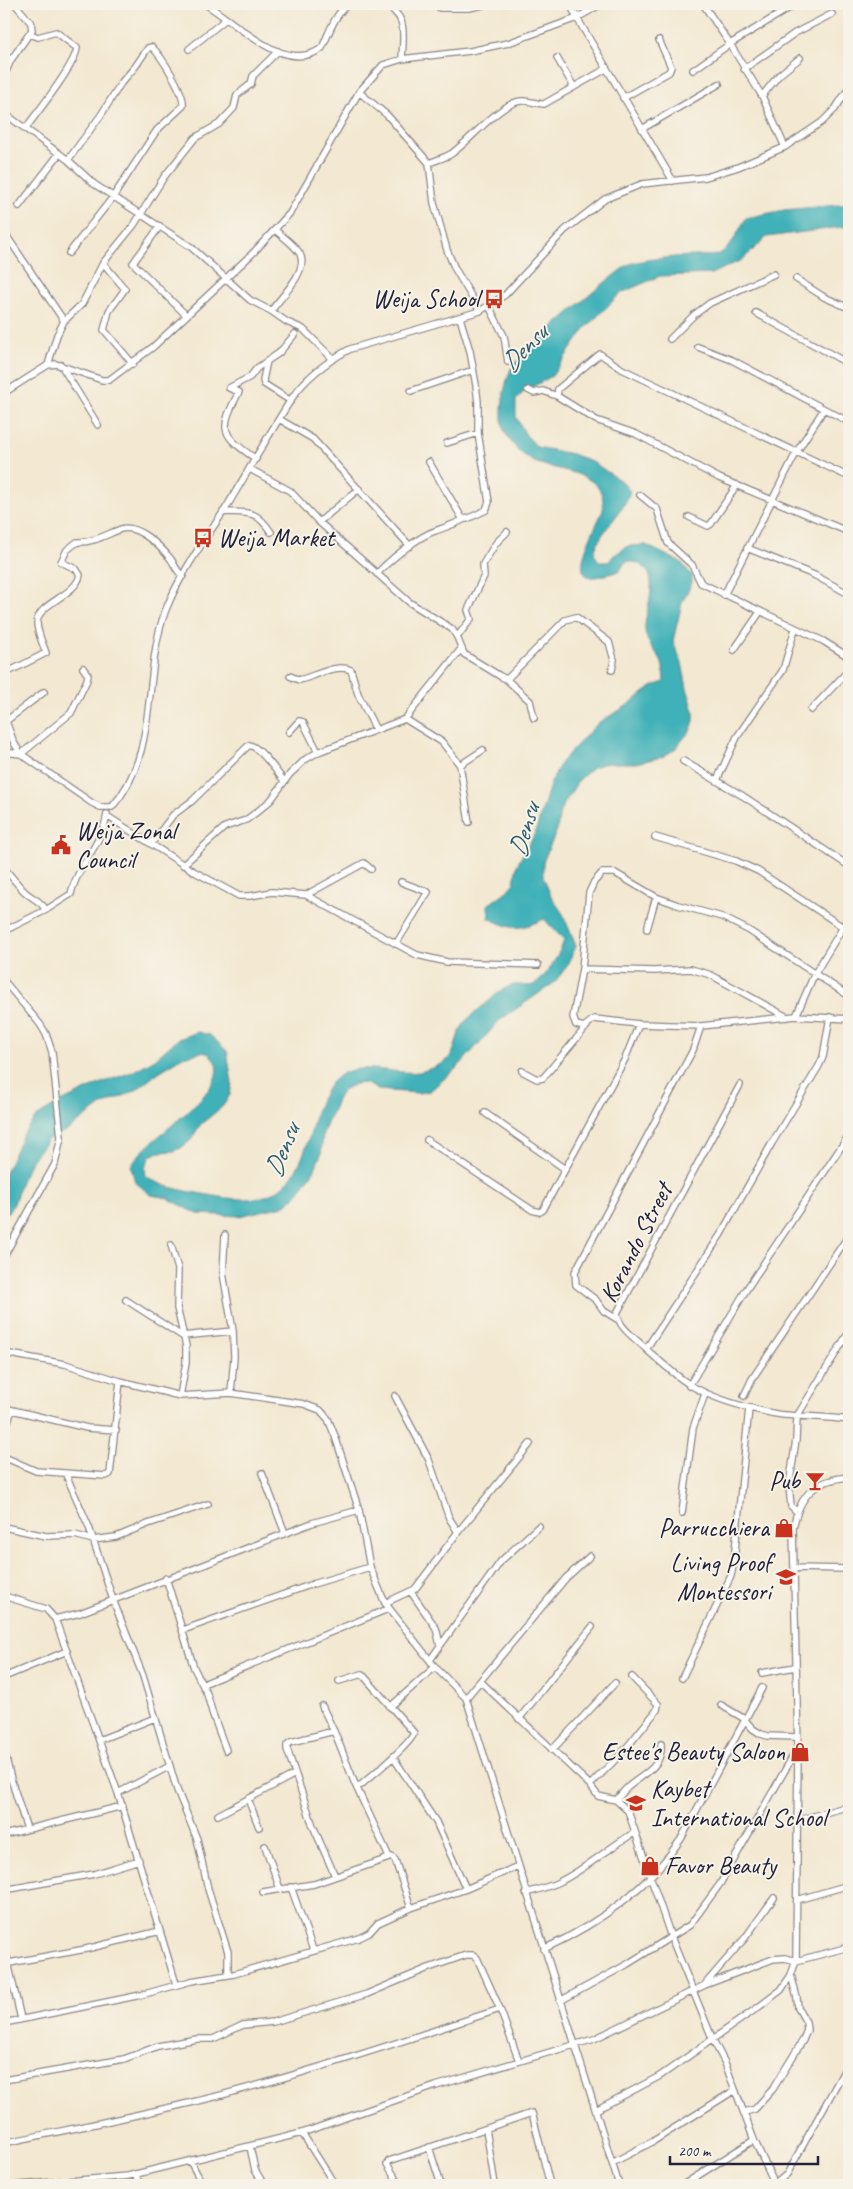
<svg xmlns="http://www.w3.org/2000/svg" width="853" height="2189" font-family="Caveat,sans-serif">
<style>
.water{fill:#41b1b8;stroke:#326a7a}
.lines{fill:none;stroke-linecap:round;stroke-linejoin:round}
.minor-casing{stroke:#8a8586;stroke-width:8}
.minor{stroke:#fff;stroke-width:5.5}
.labels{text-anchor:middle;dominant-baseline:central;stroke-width:4;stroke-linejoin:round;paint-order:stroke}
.poi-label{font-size:25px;fill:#22223b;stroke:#f7f3e8;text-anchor:end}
.street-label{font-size:25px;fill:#22223b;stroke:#f7f3e8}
.water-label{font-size:26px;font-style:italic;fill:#2e5b6d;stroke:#f7f3e8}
</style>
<rect width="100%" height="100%" fill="#f7f3e8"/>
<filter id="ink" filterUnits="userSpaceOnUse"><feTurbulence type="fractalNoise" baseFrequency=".02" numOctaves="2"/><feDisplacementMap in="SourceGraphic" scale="10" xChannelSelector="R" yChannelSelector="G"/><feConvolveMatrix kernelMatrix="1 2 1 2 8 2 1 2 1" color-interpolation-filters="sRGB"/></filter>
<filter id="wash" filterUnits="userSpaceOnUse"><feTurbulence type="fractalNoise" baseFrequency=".0096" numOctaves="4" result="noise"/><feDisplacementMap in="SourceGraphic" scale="20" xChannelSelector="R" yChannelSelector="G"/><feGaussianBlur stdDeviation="1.12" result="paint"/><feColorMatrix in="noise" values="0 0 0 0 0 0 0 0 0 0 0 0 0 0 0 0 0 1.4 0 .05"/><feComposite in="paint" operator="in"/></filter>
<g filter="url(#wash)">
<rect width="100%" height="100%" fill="#f3e8d1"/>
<path class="water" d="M849,204V226L767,237L742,260L711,274L660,276L621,293L584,330L552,376L525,391L516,400V417L526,435L537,447L572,454L591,461L621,481L630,491C624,514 600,529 594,553L599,562H609L613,556L628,546L646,545L682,563L692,576V583L682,603L673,641L682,663L687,688L694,711V721L691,730L674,750L662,757L636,763H607L593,767L578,781L560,811L557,830L543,862V876L551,896L563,914L576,946L568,965L554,983L500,1020L459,1066L430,1091L418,1093L390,1091L378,1090L365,1083L355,1084L343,1090L338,1098L323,1133L321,1154L314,1171L296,1196L284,1206L239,1216L198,1214L167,1198L151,1195L135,1182L131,1166C144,1139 225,1096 216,1064C215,1061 211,1057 210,1054L202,1052L183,1057L159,1072L135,1091L102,1105L68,1130L48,1139L33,1158L21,1181L14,1204L4,1217V1175L23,1134L36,1117L59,1103L99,1084L132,1072L155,1059L178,1039L198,1032L210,1035L227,1051L232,1083L230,1095L223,1106L200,1125L191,1140L181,1148L174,1151L159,1152L150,1156L145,1168L146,1176C164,1189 193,1192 214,1196C265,1205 291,1195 307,1144C313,1129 314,1113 322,1098C327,1088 331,1081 340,1075C363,1061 395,1075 419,1072C425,1071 432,1068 437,1066C460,1057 452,1040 464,1024C470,1015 481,1008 489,1001C495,995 506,986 514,985C520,984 527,987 533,985C545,981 561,951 564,940L544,919C520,930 513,931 489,918L488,905L507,891L514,883L517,865L535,833L550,785L561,762L598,723L625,707L653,686L664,682C663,676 664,669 662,663C657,651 645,643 645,629C644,610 663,576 639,564C635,562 630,561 625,562L620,571C612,573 603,576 595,577C564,580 600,520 603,510C604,506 603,499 602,495C595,472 556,470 537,463C525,459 510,443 505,432C498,417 504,384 511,369C516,357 616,270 630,264C643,259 681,256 697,256C703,255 714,257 719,254C732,248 739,229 746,218L784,210Z"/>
</g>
<g filter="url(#ink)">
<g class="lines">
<defs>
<path id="minor" d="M4,4H5
M205,4C235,21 285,76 322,48C329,33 335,14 348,4
M381,4C409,14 403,34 402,59
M570,4L577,18L673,181
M703,4L730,44L796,4
M440,8H469L487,4
M189,49L226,19
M4,55L11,60
M557,58L574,87
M744,69L795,33L832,14
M693,70L730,44L762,96L785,147
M4,76L11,60L32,30L31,23L15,4
M359,92L387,115L429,163L434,203L447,250L455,269L480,311
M762,96L779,75L800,58
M623,98L669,72L671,67L659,40
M4,113L68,160L94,184L191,247L250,300L271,311L287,322L303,329L333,359
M25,129C37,113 76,64 77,48L56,32L38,37L30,34
M642,129L719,84
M68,160L101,115L121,83L135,67L148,48L152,47C162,57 185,93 183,106L157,130L113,197L69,253
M429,163C436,160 444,158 451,154C470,141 500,103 521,101C529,100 536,104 544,104L606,69
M19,206L59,154
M160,226L133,263L186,315
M4,232L64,321L57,335L48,365
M103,263L125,289L109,311L104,330L133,364
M796,279L824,297L849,308
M489,306L504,336L508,362
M271,311C280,298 309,271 300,254C295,245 283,237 275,230
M756,313L849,364
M64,321L82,304L103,263L134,225L164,177L195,138L219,124L234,108L237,95L251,84L253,76L278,51
M670,339L694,315L710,303L774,274
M698,347L732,360L849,422
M267,361L263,380L264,384L291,401
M61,365L98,425
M528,390L534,393L543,391L557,396L596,420L636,434L719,478L849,532
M411,391L473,370
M4,393L48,365L56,364L102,380H109L153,347L253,253L290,213L359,92L383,65L402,59L470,51L508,43L577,18L601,4
M557,396L558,389L600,354L622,369L849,477
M279,419L313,439L410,546
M447,443L478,433
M256,459C220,434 219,430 239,392L229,388L250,377L257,368L279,353L295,334
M429,462L462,518L467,519L486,510L489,502L478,433V402L476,385L470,351L460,318
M250,469L290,491L319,522L409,602L452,629L457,637L464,654L500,676L506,679L509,677L565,620L576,617L609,642L614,660L612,670
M640,495L657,509L668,543L692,565L701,583L823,641L849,657
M223,512C249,513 255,509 271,532
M689,517L708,526L711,524L737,485
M319,522L359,489
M747,548L814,575L849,594
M377,574C388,561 419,536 435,531C446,527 455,524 465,519
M724,595L796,453L824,409
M457,637L471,619L468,610L484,576L483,564L496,543L507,532
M4,646L8,672
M734,650L760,612
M4,674L46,653C43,644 37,632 37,623C37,603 76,596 80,575L76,569L61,562L67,550L77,542C93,543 105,535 121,529C137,524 160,546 170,558C175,564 175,570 183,576
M290,676L299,680C314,677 336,663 351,670L358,694L376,730
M506,679L530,701L534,718
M811,710L849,670
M4,716L14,743L21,754
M405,719L442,742L460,765L469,822
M6,721L44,692
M289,732L299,721L303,722L318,752
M4,752L21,754L92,803L100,807H112C160,753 142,675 165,612C179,575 204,541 226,508C248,471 269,434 292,398C306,377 328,361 350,349L480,311L505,295L565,230L605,199L642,184L706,177L738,167L785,147L822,122L835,109L849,88
M21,754L71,713L87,680L88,675L83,668
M683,761L743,796L849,866
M460,765L483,750
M717,780L737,737L783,670L795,629
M107,816L195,872L239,896H250L272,892L306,895L417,955L447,962L538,965
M655,837L736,861L758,871L849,931
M151,844L173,815L192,801L249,745C259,746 277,772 284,781
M183,865L225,827L246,820L258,811L271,800L290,774L306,759L318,752L405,719L461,649
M4,868C11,876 17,884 25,892C33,899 41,901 46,910
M306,895L364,863L371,869
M647,929L656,897
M4,931L46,910L71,894C77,866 103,843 107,814
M396,944L428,892L401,882
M582,969L654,971L691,969L711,975L787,1017
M4,981L40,1024L46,1034L52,1052L61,1137L55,1164L4,1256
M849,996L748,930L722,917L678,905L656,897L615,873H602L594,882L589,893L582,969L573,1017L576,1025L584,1027L594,1019L639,1024L701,1026L796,1016L849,1019
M796,1016L814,975L849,917
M522,1071L537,1079L543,1078L587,1026
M740,1085L617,1313C618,1327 635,1338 645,1348C682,1382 697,1394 746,1407C759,1410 771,1414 784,1415C806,1417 827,1416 849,1420
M485,1113L565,1169
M427,1140L532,1210L540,1212L543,1210L625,1059L639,1024
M225,1235L223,1273L233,1331L234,1357L231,1393
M171,1245L178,1269L177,1308L186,1346V1363L180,1396
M126,1300L182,1336L233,1331
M617,1319L604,1311L596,1300L576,1285L575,1272L693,1050L701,1026
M646,1349L721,1234L772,1143L819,1066L823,1057L830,1017
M4,1353L65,1364L120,1381L180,1396L231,1393L304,1404L320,1410L328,1419L335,1436L359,1510L370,1567L385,1603L435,1667L466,1698L619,2185
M689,1386L746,1290L849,1135
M744,1396L752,1379L849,1235
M4,1408L87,1428L116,1430
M4,1432L12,1410
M4,1457L36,1471L106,1476L110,1474L120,1381
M262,1473L285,1533
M66,1475L89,1527L113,1600L143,1676L177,1790L197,1839L208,1889L228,1952V1975
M797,1512L791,1506L789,1486L796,1440L797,1416L849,1332
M682,1513L693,1428L705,1394
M4,1527L46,1536L75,1535L93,1540L116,1537L148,1524L208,1504
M458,1532L530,1444
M794,1568L849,1569
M166,1578L194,1668L207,1694L213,1715L226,1750
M411,1592L436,1628L440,1645
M4,1596L46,1609L55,1619L118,1793
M385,1603L415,1589L458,1532L449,1518L429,1460L395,1396
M55,1619L80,1613L312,1523L359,1510
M183,1630L313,1584L370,1567
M430,1660L501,1561L539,1526
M762,1673L795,1667
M4,1677L67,1651
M682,1678L731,1576L734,1561L749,1408
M339,1681L362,1674L414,1733C410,1745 373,1774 361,1785L357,1786
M481,1682L590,1785L598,1796L616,1800L628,1811L671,1937L713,2040L725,2063L754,2140L775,2185
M203,1684L388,1609
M466,1698L566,1578L590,1556
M721,1705L743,1718L753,1729L761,1734L768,1736L796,1737
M322,1706L337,1738L355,1784L389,1857
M390,1707L435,1667
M519,1719L592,1627
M334,1731L291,1742L287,1745V1749L313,1826L335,1876
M99,1740L155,1718
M552,1750L615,1683
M4,1751L11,1779L27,1829
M393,1757L436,1822L466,1889
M170,1766L118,1793L176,1984
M590,1785L623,1752L657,1710L658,1704L632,1677
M248,1799L259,1827
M616,1800C620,1796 623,1792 627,1788C641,1775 663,1768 661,1744
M218,1815L295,1774
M796,1821L849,1806
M4,1835L123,1806
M265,1846L280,1889
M291,1887L313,1950
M4,1890L94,1874L139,1860
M263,1892L314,1884L392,1857L395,1860L411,1908
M526,1893C537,1890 549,1887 559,1882C586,1869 608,1848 634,1833
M797,1900L849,1885
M4,1945L21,2019
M544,1949C598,1924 647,1890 681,1839L762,1688
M9,1963L86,1949L160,1931
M706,1983L745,1938L774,1898
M560,2001L626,1965L690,1925L720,1884L797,1749
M4,2023L141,1995L191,1981L234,1974L359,1938L369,1933L378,1923L411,1908L466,1889L518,1866
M4,2080L124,2059L158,2046L197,2039H213L243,2025L273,2022L367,1994L426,1969L466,1955H473L477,1958L500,2009L519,2061
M596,2110L660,2076L760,2006L781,1990L791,1975L796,1961L798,1748L793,1528C800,1494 815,1480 849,1477
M745,2112L755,2109L773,2089L803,2040L807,2030L806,2022L798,2008L797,1998L791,1975
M486,2129L495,2185
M302,2133L335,2185
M4,2143C75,2128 147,2114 218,2096C313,2071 406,2040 500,2009
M250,2147L255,2170L264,2185
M429,2147L441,2185
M190,2161L203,2185
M612,2163L652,2142L735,2090
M849,2166L846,2171V2182L849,2185
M135,2174L140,2185
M19,2185L128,2176L302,2133L436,2086L594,2039L705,1985L773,1959L785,1958L796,1961L849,1947
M400,2185L387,2164L389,2161L532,2113L550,2185
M683,2185L754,2140
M774,2185L787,2174L849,2062"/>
</defs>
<use href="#minor" class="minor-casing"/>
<use href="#minor" class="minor"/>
</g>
</g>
<defs>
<symbol id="bus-bare" viewBox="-9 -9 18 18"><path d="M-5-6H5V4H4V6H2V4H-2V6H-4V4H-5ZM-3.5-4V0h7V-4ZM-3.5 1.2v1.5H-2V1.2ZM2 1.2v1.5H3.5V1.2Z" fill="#c8321e" stroke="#f7f3e8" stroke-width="2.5" paint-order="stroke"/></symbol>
<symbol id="civic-bare" viewBox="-9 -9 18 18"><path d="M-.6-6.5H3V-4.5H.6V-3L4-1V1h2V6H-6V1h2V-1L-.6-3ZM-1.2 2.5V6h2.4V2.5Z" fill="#c8321e" stroke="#f7f3e8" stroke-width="2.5" paint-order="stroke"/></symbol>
<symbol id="bar-bare" viewBox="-9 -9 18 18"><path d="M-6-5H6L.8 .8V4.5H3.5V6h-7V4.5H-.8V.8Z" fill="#c8321e" stroke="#f7f3e8" stroke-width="2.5" paint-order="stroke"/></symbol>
<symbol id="shop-bare" viewBox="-9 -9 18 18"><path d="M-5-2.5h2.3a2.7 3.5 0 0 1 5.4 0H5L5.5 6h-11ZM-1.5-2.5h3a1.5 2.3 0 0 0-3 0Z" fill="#c8321e" stroke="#f7f3e8" stroke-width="2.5" paint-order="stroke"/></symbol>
<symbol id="school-bare" viewBox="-9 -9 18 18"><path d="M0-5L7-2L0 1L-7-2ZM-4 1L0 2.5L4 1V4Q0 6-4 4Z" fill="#c8321e" stroke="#f7f3e8" stroke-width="2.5" paint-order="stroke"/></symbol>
</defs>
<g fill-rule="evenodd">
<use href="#bus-bare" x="480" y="285" width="28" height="28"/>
<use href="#bus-bare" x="189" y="524" width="28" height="28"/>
<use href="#civic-bare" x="47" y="831" width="28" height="28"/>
<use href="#bar-bare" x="801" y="1467" width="28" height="28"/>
<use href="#shop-bare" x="770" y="1514" width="28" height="28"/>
<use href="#school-bare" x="772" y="1563" width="28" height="28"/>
<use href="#shop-bare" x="786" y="1738" width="28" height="28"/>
<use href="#school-bare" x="622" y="1789" width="28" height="28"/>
<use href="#shop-bare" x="636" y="1852" width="28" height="28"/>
</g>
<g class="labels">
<g class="poi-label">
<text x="479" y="299">Weija School</text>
<text x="218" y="538" text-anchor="start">Weija Market</text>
<text x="76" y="831" text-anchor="start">Weija Zonal<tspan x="76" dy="29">Council</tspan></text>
<text x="800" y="1481">Pub</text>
<text x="769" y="1528">Parrucchiera</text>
<text x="771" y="1563">Living Proof<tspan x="771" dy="29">Montessori</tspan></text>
<text x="785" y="1752">Estee's Beauty Saloon</text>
<text x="651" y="1789" text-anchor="start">Kaybet<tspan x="651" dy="29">International School</tspan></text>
<text x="665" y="1866" text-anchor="start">Favor Beauty</text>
</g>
<g class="street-label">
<text transform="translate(636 1243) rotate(-63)">Korando Street</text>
</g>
<g class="water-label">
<text transform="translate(524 348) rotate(-46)">Densu</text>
<text transform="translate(524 830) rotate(-74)">Densu</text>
<text transform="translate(282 1150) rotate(-68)">Densu</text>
</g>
</g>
<rect width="853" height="2189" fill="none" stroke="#f7f3e8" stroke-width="20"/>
<path d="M670 2156v8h148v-8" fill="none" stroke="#22223b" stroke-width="2.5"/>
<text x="678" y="2156" font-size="15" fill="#22223b" stroke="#f7f3e8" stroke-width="4" paint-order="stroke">200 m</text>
</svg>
